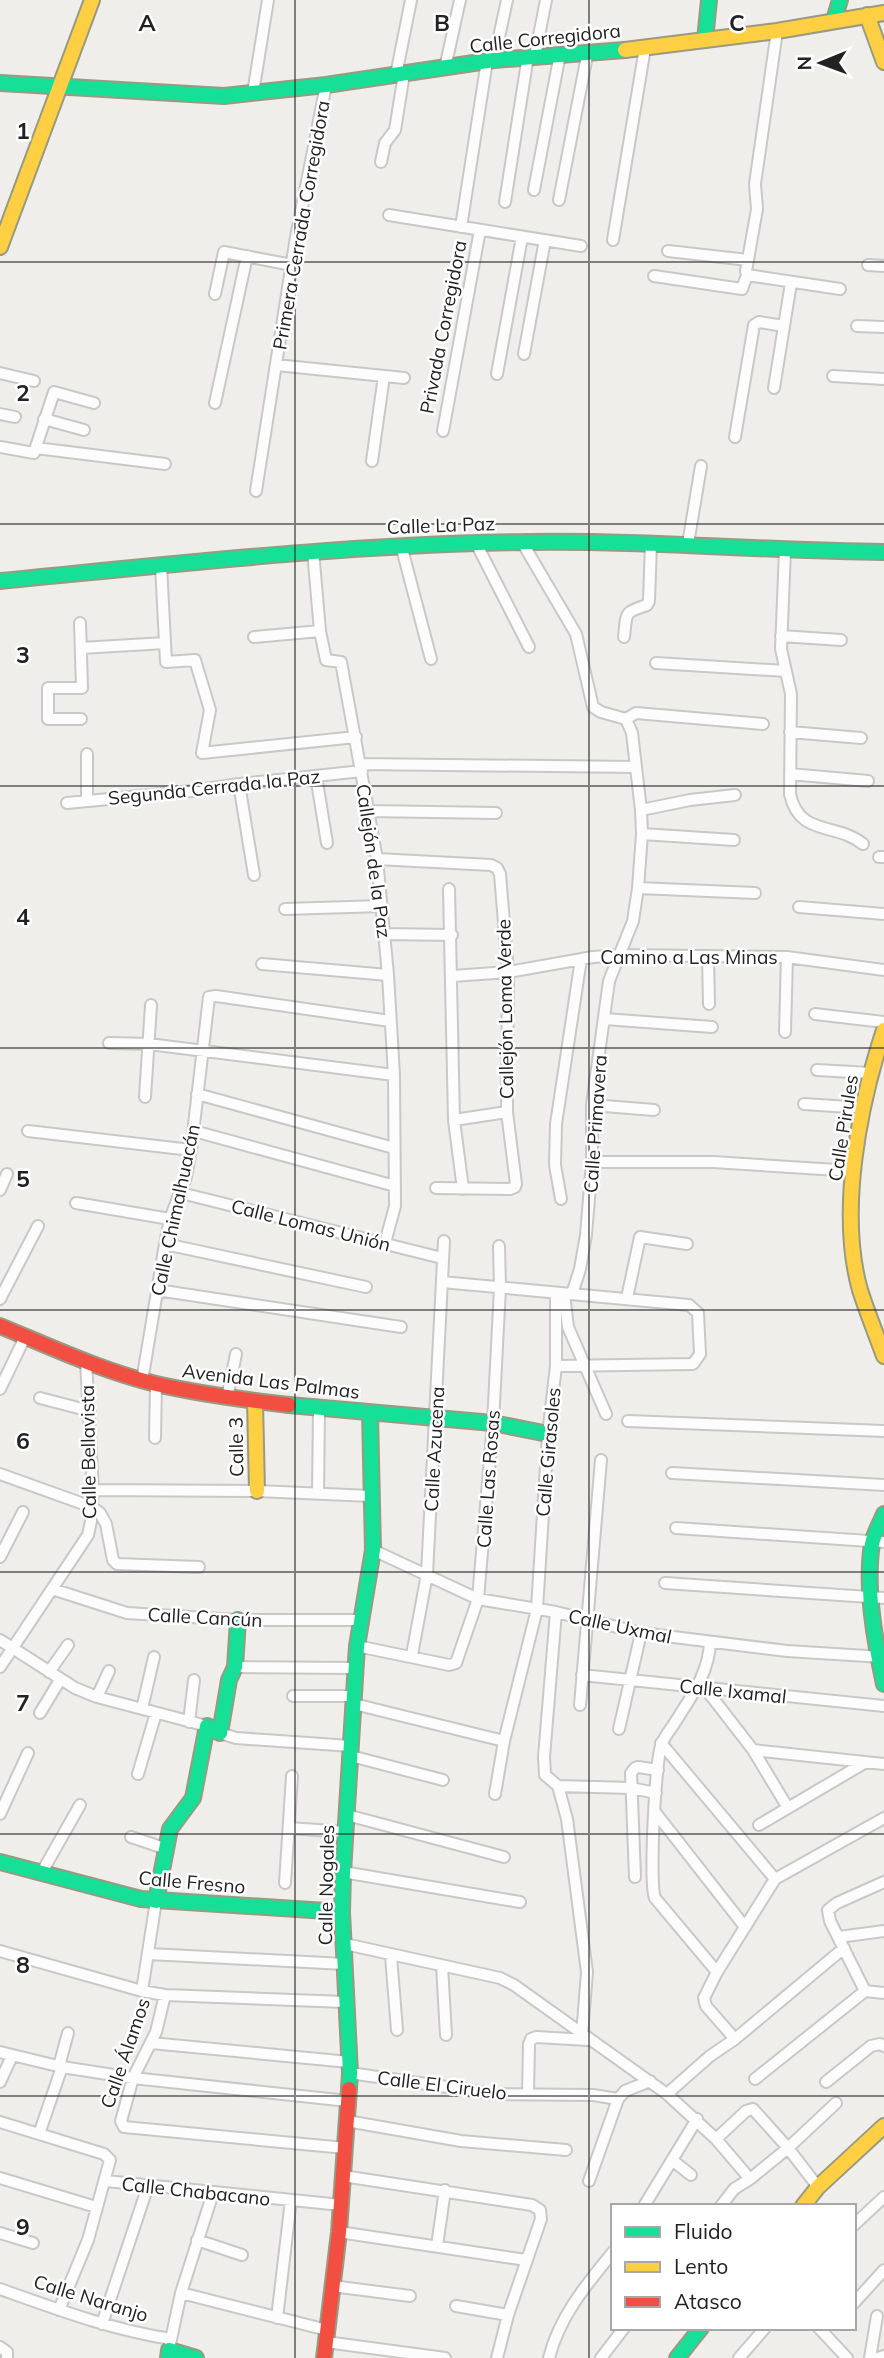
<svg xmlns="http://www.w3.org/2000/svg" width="884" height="2358" font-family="Mulish,sans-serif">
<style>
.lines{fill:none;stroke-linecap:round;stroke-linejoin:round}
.street-casing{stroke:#c9c8c7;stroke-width:14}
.fast-casing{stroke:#999a82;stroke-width:18}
.slow-casing{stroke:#999a82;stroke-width:18}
.jam-casing{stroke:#999a82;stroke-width:18}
.street{stroke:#fdfcfc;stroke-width:10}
.fast{stroke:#16e098;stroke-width:14}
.slow{stroke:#ffcf43;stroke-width:14}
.jam{stroke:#f24e42;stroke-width:14}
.grid{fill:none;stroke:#222;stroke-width:2;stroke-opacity:0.55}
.labels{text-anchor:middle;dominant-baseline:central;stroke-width:5;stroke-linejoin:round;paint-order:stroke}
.street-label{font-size:19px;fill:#222;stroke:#fff}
.grid-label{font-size:23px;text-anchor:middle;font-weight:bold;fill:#222;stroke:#fff;stroke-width:5;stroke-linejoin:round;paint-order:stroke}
</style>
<rect width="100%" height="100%" fill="#f0eeeb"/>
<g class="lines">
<defs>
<path id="street" d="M535,56L546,0
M494,60L507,0
M445,68L460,0
M396,75L411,0
M253,93L268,0
M381,162L385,143L395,130L404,74
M534,190L560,54
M559,200L588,51
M505,202L528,56
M389,215L581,246
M461,227L487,61
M613,240L645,48
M668,251L748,260
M868,265L884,266
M747,275L840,289
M654,276L742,289L747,275L746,271L757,209L755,184L777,31
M215,294L224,252L292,265
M857,326L884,327
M524,354L545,240
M276,365L404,378
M0,373L34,381
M497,374L522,237
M833,376L884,379
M774,388L791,283
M215,403L247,256
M0,414L15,417
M44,419L84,430
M443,431L480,230
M735,437L754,325L759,322L784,326
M0,447L34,453L54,392L94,403
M36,448L165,464
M372,461L384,376
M256,491L296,237L326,85
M522,542L576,634L593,707L601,712L626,719L632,733L641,810L642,834L638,888L633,921L609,981L592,1105V1162L586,1235L580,1269L572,1294
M476,543L529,647
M688,544L701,466
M401,545L431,659
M785,550L781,649L791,694L790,794C799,837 836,822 863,844
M313,551L320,631L326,660L341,662L377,859L388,975L394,1075L395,1206L385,1243
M161,565L166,662L195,660L210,710L202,753L356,737
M80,623L82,688H48V719H81
M781,636L841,640
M254,637L320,631
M624,637C627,612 623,613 647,605L649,601L651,543
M81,648L165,643
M656,663L786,671
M626,719L636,713L763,724
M790,732L861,738
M360,764L636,767
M790,774L868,781
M316,776L327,843
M239,784L254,875
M87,801V754
M67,803L192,791L239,784L362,771
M641,810L690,800L735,795
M369,811L496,813
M642,834L734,840
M879,857H884
M377,859L491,865L497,868L500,874L508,972L507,1112L516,1184L515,1187L510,1189L436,1188
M638,888L755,893
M449,889L454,1120L463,1189
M799,907L884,914
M285,909L382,906
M384,934L452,935
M708,956L709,1004
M262,964L388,975
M453,976L508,972L593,957L620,955L787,957L884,970
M815,1014L884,1022
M605,1019L712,1027
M785,1032L787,957
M109,1043L149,1044L394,1075
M817,1070L870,1073
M197,1094L394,1148
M145,1097L151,1005
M804,1104L864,1108
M592,1105L654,1110
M454,1120L507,1112
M28,1131L191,1150
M194,1131L395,1186
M592,1162H713L853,1171
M0,1190L7,1174
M181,1193L442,1258
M561,1199L555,1165L556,1124L581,959
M76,1203L170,1219
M165,1244L366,1287
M442,1282L689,1305L698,1313L700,1354L693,1364L556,1366
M157,1290L401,1327
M564,1294L568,1327L606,1414
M627,1298L640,1237L687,1244
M0,1299L38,1226
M142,1381L165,1244L170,1219L186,1177L191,1150L209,997L216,996L390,1021
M0,1389L25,1337
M40,1398L90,1411
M227,1398L236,1354
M628,1421L884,1431
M155,1438L156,1384
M672,1473L884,1485
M0,1474L92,1507L100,1513L106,1524L113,1560L117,1564L199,1567
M93,1490L257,1491L371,1496
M318,1494L319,1409
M676,1528L884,1542
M373,1550L478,1599L556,1612L641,1633L787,1651L883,1657
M0,1557L23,1512
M665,1583L884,1598
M52,1589L127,1613L238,1620H361
M556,1612L544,1757L545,1775L558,1786L631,1788L656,1793
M0,1640L75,1688L97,1697L207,1726
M710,1642C709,1674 690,1698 674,1724C670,1730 665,1736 662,1743C655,1759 649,1884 655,1898L717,1972
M357,1646L449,1665L456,1663L478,1599L493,1423L500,1288L499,1246
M412,1655L427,1574L444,1241
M0,1667L88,1535L91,1521L93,1490L86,1361
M235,1667L356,1668
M49,1672L68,1645
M582,1675L884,1706
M705,1688L753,1750L788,1808
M293,1696H354
M97,1697L109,1671
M354,1704L504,1741
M580,1705L601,1460
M142,1709L154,1657
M40,1713L60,1680
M189,1722L194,1680
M619,1729L641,1633
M220,1733L236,1738L351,1746
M661,1743L775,1879
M753,1750L884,1764
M351,1756L443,1780
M138,1774L156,1713
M558,1786L567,1819L587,1972L582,2035
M495,1794L504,1741L537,1609L548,1434L556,1366V1294
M655,1812L745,1927
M0,1814L28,1753
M347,1815L504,1857
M759,1825L866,1762
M289,1828L345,1832
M131,1837L167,1849
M42,1872L80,1805
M343,1872L520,1902
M635,1877L631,1773L635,1768L638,1767L658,1770
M285,1883L292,1776
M839,1937L884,1931
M345,1944L500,1978L514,1985L667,2094L716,2139L750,2179
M0,1951L142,1991L165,1995L345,2002
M149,1954L345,1964
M391,1956L397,2030
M442,1966L446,2035
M142,1991L156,1901
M865,1991L830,1921L828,1910L837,1903L884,1882
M865,1991L884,1993
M165,1995L156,2032L133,2078L121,2121L124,2127L345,2148
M735,2039L706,2006L704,1998L717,1972L775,1879L884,1818
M151,2043L349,2062
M0,2052L62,2067L133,2078L348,2101
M59,2066L68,2033
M350,2073L495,2094L593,2095L618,2099
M755,2079L865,1991
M0,2082L12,2056
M826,2082L871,2046L880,2044L884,2046
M528,2094L529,2044L531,2039L536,2037L588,2040
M667,2094L710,2056L735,2039L844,1948
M347,2121L461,2141L566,2150
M0,2122L104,2154L110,2160L88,2240L59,2310
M39,2134L62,2067
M716,2139L746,2111L753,2109L788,2148L818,2187
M672,2160L691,2175
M343,2176L532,2205L540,2210L541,2219L508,2315L497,2358
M0,2178L96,2207
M106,2181L341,2205
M589,2181L618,2099L625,2091L650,2081
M644,2206L697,2119
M721,2206L734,2189L750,2179L788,2148L836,2103
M854,2225L884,2197
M339,2232L526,2260
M0,2233L33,2243
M197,2240L242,2255
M437,2246L445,2190
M332,2286L410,2296
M0,2289C56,2309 112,2330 171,2339
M181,2293L327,2330
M854,2303L884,2270
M456,2306L508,2315
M277,2318L291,2200
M102,2324L148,2186
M819,2328L847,2358
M326,2342L445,2358
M170,2344L181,2293L213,2193
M0,2347L7,2352V2358
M549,2358C559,2317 586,2285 613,2252
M601,2358L624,2328
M739,2358L765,2328
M870,2358L877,2316
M878,2358L884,2356"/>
<path id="fast" d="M834,20L840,0
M705,40L709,0
M0,83L224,96L326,85L494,60L625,50
M0,581C176,564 352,544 529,542C647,540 765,551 884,552
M289,1405L493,1423L548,1434
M884,1514C880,1524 874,1534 872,1544C865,1587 875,1642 884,1684
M0,1862L141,1899L342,1912
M156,1901L170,1829L193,1798L207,1726L220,1733L229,1680L235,1667L238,1620
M349,2089L350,2073L342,1912L343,1872L357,1646L373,1550L370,1413
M168,2358L169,2350L196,2358
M677,2358L701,2328"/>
<path id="slow" d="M867,15L884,62
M625,50L777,31L884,13
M0,247L92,0
M884,1030C859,1106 838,1212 860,1290C867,1312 876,1334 884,1356
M255,1401L257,1491
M803,2206L818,2187L884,2126"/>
<path id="jam" d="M0,1326C51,1347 102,1371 156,1384C200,1394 245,1400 289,1405
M324,2358L339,2232L349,2089"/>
</defs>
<use href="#street" class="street-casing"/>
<use href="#fast" class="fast-casing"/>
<use href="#slow" class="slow-casing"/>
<use href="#jam" class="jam-casing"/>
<use href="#street" class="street"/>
<use href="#fast" class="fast"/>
<use href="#slow" class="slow"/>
<use href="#jam" class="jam"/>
</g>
<path class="grid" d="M295,0V2358M589,0V2358M0,262H884M0,524H884M0,786H884M0,1048H884M0,1310H884M0,1572H884M0,1834H884M0,2096H884"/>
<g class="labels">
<g class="street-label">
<text transform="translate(545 38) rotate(-6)">Calle Corregidora</text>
<text transform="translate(301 225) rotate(-80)">Primera Cerrada Corregidora</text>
<text transform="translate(443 327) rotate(-79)">Privada Corregidora</text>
<text transform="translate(441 525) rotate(-2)">Calle La Paz</text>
<text transform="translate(214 787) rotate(-6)">Segunda Cerrada la Paz</text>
<text transform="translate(374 861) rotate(82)">Callejón de la Paz</text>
<text x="689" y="957">Camino a Las Minas</text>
<text transform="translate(505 1009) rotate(-91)">Callejón Loma Verde</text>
<text transform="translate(595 1124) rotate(-86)">Calle Primavera</text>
<text transform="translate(843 1128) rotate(-81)">Calle Pirules</text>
<text transform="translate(175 1210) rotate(-78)">Calle Chimalhuacán</text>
<text transform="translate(311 1225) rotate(14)">Calle Lomas Unión</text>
<text transform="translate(271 1381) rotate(7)">Avenida Las Palmas</text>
<text transform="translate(236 1447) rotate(-91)">Calle 3</text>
<text transform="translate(434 1449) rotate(-87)">Calle Azucena</text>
<text transform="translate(88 1452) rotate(-91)">Calle Bellavista</text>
<text transform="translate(548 1452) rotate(-85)">Calle Girasoles</text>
<text transform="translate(488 1479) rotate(-86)">Calle Las Rosas</text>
<text transform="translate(205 1617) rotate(3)">Calle Cancún</text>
<text transform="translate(620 1626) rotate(12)">Calle Uxmal</text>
<text transform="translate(733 1691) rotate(6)">Calle Ixamal</text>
<text transform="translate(192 1882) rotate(5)">Calle Fresno</text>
<text transform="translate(326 1885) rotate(-89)">Calle Nogales</text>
<text transform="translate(125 2053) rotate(-71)">Calle Álamos</text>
<text transform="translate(442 2085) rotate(7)">Calle El Ciruelo</text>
<text transform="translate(196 2191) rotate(6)">Calle Chabacano</text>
<text transform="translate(91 2298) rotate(17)">Calle Naranjo</text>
</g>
</g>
<g class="grid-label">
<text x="147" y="31">A</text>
<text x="442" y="31">B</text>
<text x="737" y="31">C</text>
<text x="23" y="139">1</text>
<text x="23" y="401">2</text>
<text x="23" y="663">3</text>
<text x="23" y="925">4</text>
<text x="23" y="1187">5</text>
<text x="23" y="1449">6</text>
<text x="23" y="1711">7</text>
<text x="23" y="1973">8</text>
<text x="23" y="2235">9</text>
</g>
<rect x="611" y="2204" width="245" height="126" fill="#ffffff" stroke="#a7a7a7" stroke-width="2"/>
<rect x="625" y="2227" width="35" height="10" fill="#16e098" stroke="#a7a7a7" stroke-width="2"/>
<text x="674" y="2239" font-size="21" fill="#222222">Fluido</text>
<rect x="625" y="2262" width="35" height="10" fill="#ffcf43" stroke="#a7a7a7" stroke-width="2"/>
<text x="674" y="2274" font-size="21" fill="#222222">Lento</text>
<rect x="625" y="2297" width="35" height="10" fill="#f24e42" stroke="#a7a7a7" stroke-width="2"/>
<text x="674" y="2309" font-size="21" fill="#222222">Atasco</text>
<g transform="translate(821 63) rotate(269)" stroke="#ffffff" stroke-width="5" paint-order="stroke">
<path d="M0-5L12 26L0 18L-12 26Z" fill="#222222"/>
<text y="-10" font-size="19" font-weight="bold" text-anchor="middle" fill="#222222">N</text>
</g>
</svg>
